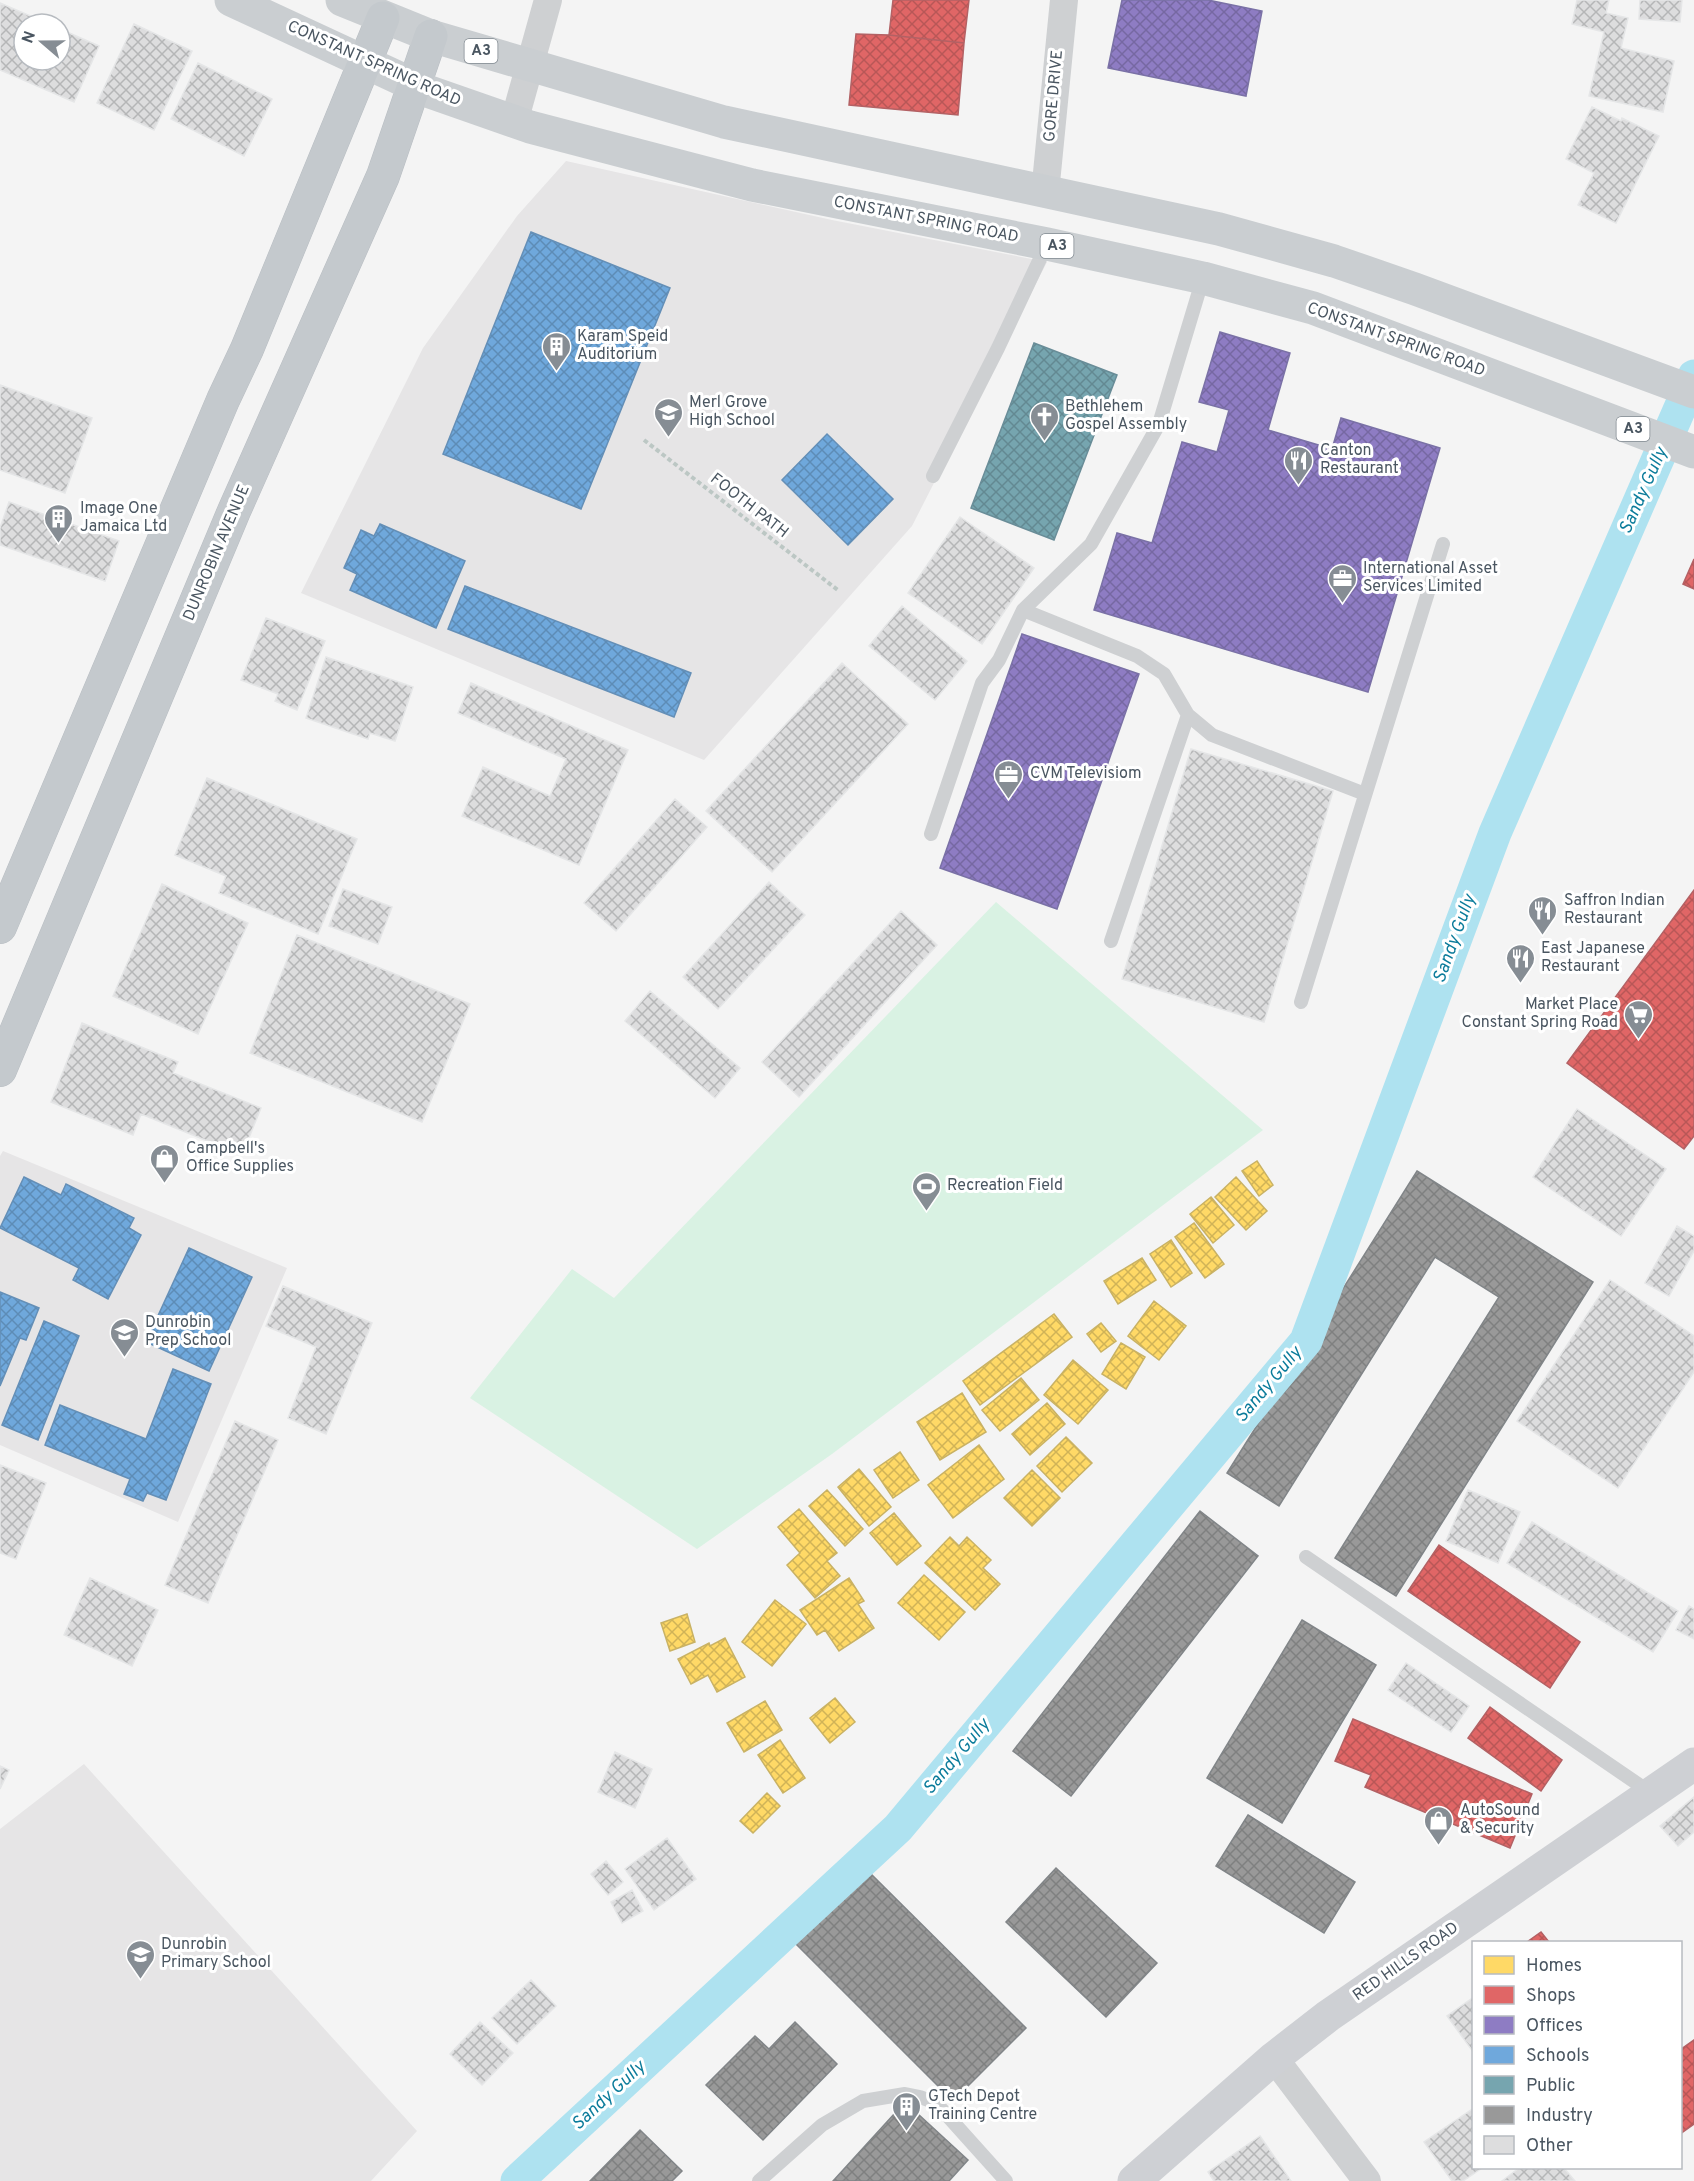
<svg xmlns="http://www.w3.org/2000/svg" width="1694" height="2181" font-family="Overpass,sans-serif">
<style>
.education{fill:#e6e5e6}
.park{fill:#d9f2e3}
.homes{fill:url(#homes-cross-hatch);stroke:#c9b264;stroke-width:1.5}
.shops{fill:url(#shops-cross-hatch);stroke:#b36164;stroke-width:1.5}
.offices{fill:url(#offices-cross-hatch);stroke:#7a71a6;stroke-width:1.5}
.schools{fill:url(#schools-cross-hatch);stroke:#648fb7;stroke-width:1.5}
.public{fill:url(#public-cross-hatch);stroke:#698d98;stroke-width:1.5}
.industry{fill:url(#industry-cross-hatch);stroke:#818588;stroke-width:1.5}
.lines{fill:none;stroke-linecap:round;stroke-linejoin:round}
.canal{stroke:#aee2f0;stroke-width:33}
.building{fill:url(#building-cross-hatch);stroke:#e5e6e7;stroke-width:1.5}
.trunk-casing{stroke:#b9bec3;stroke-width:34}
.path{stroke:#bcc7c4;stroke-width:4;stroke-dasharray:4.5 3;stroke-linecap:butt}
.service{stroke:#ced0d2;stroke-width:14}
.minor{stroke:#ced0d2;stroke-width:28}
.secondary{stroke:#ced0d4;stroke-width:33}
.primary{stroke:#caced1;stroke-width:33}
.trunk{stroke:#c4c9cd;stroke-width:33}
.labels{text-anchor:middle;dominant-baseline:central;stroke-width:6;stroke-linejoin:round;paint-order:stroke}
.shield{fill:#fff;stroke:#808990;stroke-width:1.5}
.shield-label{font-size:15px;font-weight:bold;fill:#4a5661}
.street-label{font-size:16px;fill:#4a5661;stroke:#fff}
.poi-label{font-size:16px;fill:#4a5661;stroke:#fff;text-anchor:start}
.water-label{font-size:18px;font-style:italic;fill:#0c7c9b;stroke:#fff}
</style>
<defs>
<pattern id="homes-cross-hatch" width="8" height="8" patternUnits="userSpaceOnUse" patternTransform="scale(1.5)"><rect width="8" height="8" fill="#ffd966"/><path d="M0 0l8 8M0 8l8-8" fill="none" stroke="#d0b357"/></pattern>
<pattern id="shops-cross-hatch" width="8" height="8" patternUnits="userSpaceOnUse" patternTransform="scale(1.5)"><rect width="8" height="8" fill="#e06666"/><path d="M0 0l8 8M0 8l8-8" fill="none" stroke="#b85757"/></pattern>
<pattern id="offices-cross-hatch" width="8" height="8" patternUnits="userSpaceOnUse" patternTransform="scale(1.5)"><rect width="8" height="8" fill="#8e7cc3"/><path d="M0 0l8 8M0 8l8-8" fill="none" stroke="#7668a2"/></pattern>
<pattern id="schools-cross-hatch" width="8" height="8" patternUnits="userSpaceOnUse" patternTransform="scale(1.5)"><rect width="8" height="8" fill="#6fa8dc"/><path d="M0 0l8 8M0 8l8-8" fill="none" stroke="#5d8cb6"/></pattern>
<pattern id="public-cross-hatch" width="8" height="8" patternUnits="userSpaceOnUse" patternTransform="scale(1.5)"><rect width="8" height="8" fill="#76a5af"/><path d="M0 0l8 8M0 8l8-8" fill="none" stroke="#638992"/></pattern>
<pattern id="industry-cross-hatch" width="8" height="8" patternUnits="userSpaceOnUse" patternTransform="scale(1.5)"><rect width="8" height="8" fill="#999"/><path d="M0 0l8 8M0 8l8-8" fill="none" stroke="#7f8080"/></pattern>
<pattern id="building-cross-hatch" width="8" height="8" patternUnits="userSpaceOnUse" patternTransform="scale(1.5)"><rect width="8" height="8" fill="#ddddde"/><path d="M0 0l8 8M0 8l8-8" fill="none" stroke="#b5b6b7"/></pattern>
</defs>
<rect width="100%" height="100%" fill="#f4f4f4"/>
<path class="education" d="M566,161L832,220L1047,262L912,526L704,760L301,593L423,348L517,216Z
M3,1151L287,1268L178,1522L0,1445V1156Z
M84,1764L417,2131L371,2181H0V1829Z"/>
<path class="park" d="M996,902L1263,1130L832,1454L697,1549L470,1398L572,1269L614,1298Z"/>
<path class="homes" d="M1257,1161L1273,1185L1259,1196L1242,1171Z
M1236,1177L1267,1211L1246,1230L1215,1197Z
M1211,1197L1234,1225L1213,1243L1190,1214Z
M1194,1223L1224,1264L1205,1278L1175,1237Z
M1171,1240L1192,1273L1171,1287L1150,1254Z
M1142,1258L1156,1280L1118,1304L1104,1281Z
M1154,1301L1186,1326L1159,1360L1128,1336Z
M1054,1314L1072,1337L980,1405L963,1381Z
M1101,1323L1116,1341L1101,1352L1087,1334Z
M1121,1343L1145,1357L1126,1389L1102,1374Z
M1073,1360L1108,1390L1078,1424L1044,1395Z
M1021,1378L1039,1400L1000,1431L982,1410Z
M962,1393L986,1432L940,1460L917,1422Z
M1047,1403L1065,1424L1030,1455L1012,1434Z
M1066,1437L1092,1463L1062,1492L1037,1466Z
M979,1445L1004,1479L953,1518L928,1485Z
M900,1452L919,1480L893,1498L874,1470Z
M859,1469L891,1507L869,1526L838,1487Z
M1032,1470L1060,1498L1032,1526L1004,1498Z
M827,1490L863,1529L845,1546L809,1506Z
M799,1509L837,1553L827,1561L840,1576L815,1598L787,1565L800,1553L778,1527Z
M894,1513L921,1546L897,1565L870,1533Z
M950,1537L959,1546L967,1537L991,1560L983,1568L1000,1584L975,1610L925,1563Z
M924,1575L965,1612L939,1640L898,1603Z
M849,1578L864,1601L858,1604L874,1628L839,1651L825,1630L817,1635L800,1610Z
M775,1600L806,1624L772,1666L742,1642Z
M687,1614L695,1642L670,1651L661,1623Z
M725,1638L745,1677L717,1692L708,1675L691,1684L678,1659L709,1643L710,1646Z
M835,1698L855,1722L830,1743L810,1718Z
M765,1701L782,1730L744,1752L727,1723Z
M780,1740L805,1778L783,1793L758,1755Z
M767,1793L780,1806L753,1833L740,1821Z"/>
<path class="shops" d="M893,0H969L964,43L889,35Z
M856,34L889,35L964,43L958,115L849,105Z
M1694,559V589L1683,584Z
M1694,890V1136L1684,1149L1567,1063Z
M1439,1545L1580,1642L1550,1688L1408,1591Z
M1490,1707L1562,1760L1541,1791L1468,1738Z
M1353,1719L1532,1794L1510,1848L1365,1787L1371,1775L1335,1761Z
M1541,1932L1549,1942H1527Z
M1694,2040V2124L1680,2134V2050Z"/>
<path class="offices" d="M1122,0H1208L1262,11L1246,96L1108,68Z
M1220,332L1290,353L1268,430L1332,449L1341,418L1440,448L1368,692L1094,610L1117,533L1152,543L1182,442L1217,452L1229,410L1199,402Z
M1022,634L1139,674L1057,909L940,868Z"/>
<path class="schools" d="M531,232L670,288L581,509L443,454Z
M827,434L893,499L848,545L782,480Z
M380,524L465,561L436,628L350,590L357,574L344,568L361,530L374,536Z
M465,586L691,673L674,717L448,629Z
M24,1177L61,1195L66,1184L134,1218L129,1228L141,1235L108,1299L73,1280L79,1268L0,1228Z
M189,1248L252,1277L209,1371L146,1342Z
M0,1292L39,1308L26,1340L20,1338L0,1386Z
M44,1321L79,1336L38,1440L2,1425Z
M173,1369L211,1384L166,1500L147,1493L143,1501L124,1494L130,1479L45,1445L60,1405L146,1439Z"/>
<path class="public" d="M1034,343L1117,375L1054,540L971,508Z"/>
<path class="industry" d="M1417,1171L1593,1282L1396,1596L1335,1558L1499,1297L1435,1257L1279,1506L1227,1473Z
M1200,1511L1258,1556L1071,1796L1013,1751Z
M1302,1620L1376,1665L1282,1823L1207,1778Z
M1248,1815L1355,1882L1324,1933L1216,1866Z
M865,1868L1026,2028L953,2101L792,1940Z
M1056,1868L1157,1963L1106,2017L1006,1922Z
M795,2022L837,2064L763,2140L706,2085L755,2036L769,2049Z
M905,2102L968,2160L949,2181H833Z
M640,2130L682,2171L672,2181H590Z"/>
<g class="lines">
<path class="canal" d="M517,2181L898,1828L1306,1341L1495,833L1694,376"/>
</g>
<path class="building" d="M1577,0H1609L1606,13L1628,18L1621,48L1674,61L1663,112L1589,96L1604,32L1572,24Z
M1640,0H1682L1680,22L1639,19Z
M0,3L49,24H24V60H60V29L99,46L74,102L0,70Z
M134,24L192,51L154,130L97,103Z
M198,63L272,99L244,156L171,119Z
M1592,107L1621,121L1622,118L1659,136L1616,223L1578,205L1594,173L1566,159Z
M0,385L92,418L65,493L0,470Z
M9,502L119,541L105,581L0,545V528Z
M960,517L1034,568L982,644L908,593Z
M902,606L967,661L935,700L869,646Z
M266,618L325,641L297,710L275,701L278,694L241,680Z
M326,657L413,687L395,741L370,733L368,739L306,718Z
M842,663L908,724L772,872L706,811Z
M471,683L628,750L579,865L462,816L483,767L550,796L566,759L458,713Z
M1191,749L1333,791L1264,1022L1122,979Z
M207,778L357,839L318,934L219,893L226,876L175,855Z
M675,799L707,827L616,931L584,903Z
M769,882L805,915L718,1009L683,977Z
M162,884L248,923L198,1034L113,996Z
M343,889L392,907L378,944L329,926Z
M901,911L937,945L799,1097L762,1062Z
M297,935L470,1004L422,1122L250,1053Z
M650,991L740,1068L715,1098L625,1021Z
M82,1023L178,1062L173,1073L261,1108L242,1155L141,1114L133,1135L51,1102Z
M1577,1109L1666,1169L1621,1236L1533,1177Z
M1677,1226L1694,1236V1251L1669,1296L1645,1283Z
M1610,1280L1694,1336V1372L1618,1488L1517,1421Z
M283,1286L372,1323L326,1434L288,1418L316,1347L266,1326Z
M235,1421L278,1440L208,1603L165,1585Z
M0,1465L46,1483L16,1559L0,1553Z
M1468,1490L1520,1512L1498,1563L1446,1541Z
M1532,1522L1678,1611L1653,1652L1507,1563Z
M90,1578L158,1610L132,1666L64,1635Z
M1689,1606L1694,1609V1639L1676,1630Z
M1406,1663L1469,1706L1451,1732L1388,1690Z
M615,1752L652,1769L635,1808L598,1792Z
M0,1766L9,1770L0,1789Z
M1694,1797V1832L1678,1846L1660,1826Z
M667,1838L696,1879L654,1910L625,1869Z
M606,1861L623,1882L608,1895L591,1874Z
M632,1890L643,1911L622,1923L611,1902Z
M531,1980L556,2006L517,2044L492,2018Z
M1474,1997V2053L1447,2016Z
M480,2022L513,2053L482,2085L450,2054Z
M1474,2108V2168H1482L1463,2181H1452L1424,2142Z
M1260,2136L1291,2181H1214L1208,2172Z
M1519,2168H1564L1575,2181H1502Z"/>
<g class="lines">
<defs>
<path id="trunk" d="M0,927L223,400L247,349L383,18
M0,1070L234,511L383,176L431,36"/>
</defs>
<use href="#trunk" class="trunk-casing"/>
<path class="path" d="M644,440L839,591"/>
<path class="service" d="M933,476L998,348L1047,244
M1023,610L1137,656L1164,674L1188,715L1212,735L1365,794
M931,834L982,683L999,660L1023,610L1091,544L1159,424L1203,278
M1111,941L1188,715
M1301,1002L1443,544
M1306,1557L1651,1793
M759,2181L822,2125L863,2101L905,2094L920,2097L936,2103L1006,2181"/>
<path class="minor" d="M514,122L548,0
M1045,193L1064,0
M1274,2058L1367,2181"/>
<path class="secondary" d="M1134,2181L1274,2058L1328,2016L1694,1764"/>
<path class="primary" d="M231,0L427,91L530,127L752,185L1047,244L1203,278L1313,308L1694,452
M342,0L431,36L724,122L1219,229L1334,261L1415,289L1694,392"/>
<use href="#trunk" class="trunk"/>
</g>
<defs>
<symbol id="building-pin" viewBox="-11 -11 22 30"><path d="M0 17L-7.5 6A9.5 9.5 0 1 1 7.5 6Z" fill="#868d94" stroke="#fff"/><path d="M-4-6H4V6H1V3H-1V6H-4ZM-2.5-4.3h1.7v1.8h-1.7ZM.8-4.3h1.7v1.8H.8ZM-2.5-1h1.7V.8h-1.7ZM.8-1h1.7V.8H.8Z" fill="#fff"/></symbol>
<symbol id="school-pin" viewBox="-11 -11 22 30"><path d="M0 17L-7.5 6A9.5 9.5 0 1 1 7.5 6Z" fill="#868d94" stroke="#fff"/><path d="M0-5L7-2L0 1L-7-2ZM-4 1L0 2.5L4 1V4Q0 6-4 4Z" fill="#fff"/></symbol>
<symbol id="church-pin" viewBox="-11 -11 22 30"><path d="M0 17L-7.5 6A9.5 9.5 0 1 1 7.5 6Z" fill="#868d94" stroke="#fff"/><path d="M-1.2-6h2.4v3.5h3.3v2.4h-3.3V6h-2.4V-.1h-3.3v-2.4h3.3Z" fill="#fff"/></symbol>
<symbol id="restaurant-pin" viewBox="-11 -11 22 30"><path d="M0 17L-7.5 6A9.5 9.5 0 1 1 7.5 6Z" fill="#868d94" stroke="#fff"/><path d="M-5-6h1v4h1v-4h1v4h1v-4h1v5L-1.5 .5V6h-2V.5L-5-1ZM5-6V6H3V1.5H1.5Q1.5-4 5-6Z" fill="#fff"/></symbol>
<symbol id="office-pin" viewBox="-11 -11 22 30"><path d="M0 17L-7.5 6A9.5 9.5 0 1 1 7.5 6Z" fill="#868d94" stroke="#fff"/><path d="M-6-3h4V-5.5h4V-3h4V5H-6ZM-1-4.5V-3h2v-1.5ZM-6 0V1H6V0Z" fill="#fff"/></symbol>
<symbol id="supermarket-pin" viewBox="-11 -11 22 30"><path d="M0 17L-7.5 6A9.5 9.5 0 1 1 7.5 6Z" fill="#868d94" stroke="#fff"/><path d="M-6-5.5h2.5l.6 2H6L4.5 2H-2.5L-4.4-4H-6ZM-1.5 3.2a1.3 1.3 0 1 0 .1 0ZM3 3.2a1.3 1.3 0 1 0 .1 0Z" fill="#fff"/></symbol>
<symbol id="shop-pin" viewBox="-11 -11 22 30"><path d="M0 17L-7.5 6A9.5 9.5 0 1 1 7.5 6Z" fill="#868d94" stroke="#fff"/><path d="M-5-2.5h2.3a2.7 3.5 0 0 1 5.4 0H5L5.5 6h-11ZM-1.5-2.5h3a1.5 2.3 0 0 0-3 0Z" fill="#fff"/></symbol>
<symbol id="stadium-pin" viewBox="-11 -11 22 30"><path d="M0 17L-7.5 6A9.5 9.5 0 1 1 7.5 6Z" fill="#868d94" stroke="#fff"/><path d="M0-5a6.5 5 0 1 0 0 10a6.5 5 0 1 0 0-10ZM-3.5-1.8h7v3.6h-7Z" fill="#fff"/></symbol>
</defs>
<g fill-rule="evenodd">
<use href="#building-pin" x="540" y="330" width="33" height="45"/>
<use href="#school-pin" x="652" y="396" width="33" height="45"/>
<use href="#church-pin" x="1028" y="400" width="33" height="45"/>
<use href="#restaurant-pin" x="1282" y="444" width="33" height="45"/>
<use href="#building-pin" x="42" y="502" width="33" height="45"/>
<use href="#office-pin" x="1326" y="562" width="33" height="45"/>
<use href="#office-pin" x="992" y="758" width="33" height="45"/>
<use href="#restaurant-pin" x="1526" y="894" width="33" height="45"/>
<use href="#restaurant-pin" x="1504" y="942" width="33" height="45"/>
<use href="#supermarket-pin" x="1622" y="998" width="33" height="45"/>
<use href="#shop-pin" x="148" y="1142" width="33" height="45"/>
<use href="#stadium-pin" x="910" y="1170" width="33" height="45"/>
<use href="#school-pin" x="108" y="1316" width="33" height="45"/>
<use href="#shop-pin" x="1422" y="1804" width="33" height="45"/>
<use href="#school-pin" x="124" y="1938" width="33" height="45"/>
<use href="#building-pin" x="890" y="2090" width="33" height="45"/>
</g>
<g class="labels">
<g class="shield">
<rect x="464.5" y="39" width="33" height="24" rx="4.5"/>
<rect x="1040.5" y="234" width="33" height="24" rx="4.5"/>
<rect x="1616.5" y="417" width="33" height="24" rx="4.5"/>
</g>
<g class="shield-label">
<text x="481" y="51">A3</text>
<text x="1057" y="246">A3</text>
<text x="1633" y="429">A3</text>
</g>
<g class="street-label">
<text transform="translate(374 64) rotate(24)">CONSTANT SPRING ROAD</text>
<text transform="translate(1054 96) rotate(-85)">GORE DRIVE</text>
<text transform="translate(926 220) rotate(11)">CONSTANT SPRING ROAD</text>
<text transform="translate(1396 340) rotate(20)">CONSTANT SPRING ROAD</text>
<text transform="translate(749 506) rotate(38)">FOOTH PATH</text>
<text transform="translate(217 553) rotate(-67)">DUNROBIN AVENUE</text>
<text transform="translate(1406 1962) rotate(-35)">RED HILLS ROAD</text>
</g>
<g class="poi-label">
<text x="577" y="337">Karam Speid<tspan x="577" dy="18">Auditorium</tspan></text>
<text x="689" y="403">Merl Grove<tspan x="689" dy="18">High School</tspan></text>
<text x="1065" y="407">Bethlehem<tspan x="1065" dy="18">Gospel Assembly</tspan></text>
<text x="1320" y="451">Canton<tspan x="1320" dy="18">Restaurant</tspan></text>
<text x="80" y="509">Image One<tspan x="80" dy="18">Jamaica Ltd</tspan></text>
<text x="1363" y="569">International Asset<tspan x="1363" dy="18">Services Limited</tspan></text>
<text x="1030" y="774">CVM Televisiom</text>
<text x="1564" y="901">Saffron Indian<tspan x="1564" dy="18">Restaurant</tspan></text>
<text x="1541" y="949">East Japanese<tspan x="1541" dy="18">Restaurant</tspan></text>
<text x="1618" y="1005" text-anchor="end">Market Place<tspan x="1618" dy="18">Constant Spring Road</tspan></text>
<text x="186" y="1149">Campbell's<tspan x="186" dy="18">Office Supplies</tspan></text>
<text x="947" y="1186">Recreation Field</text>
<text x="145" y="1323">Dunrobin<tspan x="145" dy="18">Prep School</tspan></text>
<text x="1460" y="1811">AutoSound<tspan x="1460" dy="18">&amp; Security</tspan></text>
<text x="161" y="1945">Dunrobin<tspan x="161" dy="18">Primary School</tspan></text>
<text x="928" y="2097">GTech Depot<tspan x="928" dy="18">Training Centre</tspan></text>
</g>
<g class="water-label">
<text transform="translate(1644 491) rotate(-66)">Sandy Gully</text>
<text transform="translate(1455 939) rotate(-70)">Sandy Gully</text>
<text transform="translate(1269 1385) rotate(-50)">Sandy Gully</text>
<text transform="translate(957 1757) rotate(-50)">Sandy Gully</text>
<text transform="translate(609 2096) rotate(-43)">Sandy Gully</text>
</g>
</g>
<rect x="1472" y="1941" width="210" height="228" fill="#ffffff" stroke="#b7bbc0" stroke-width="1.5"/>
<rect x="1484" y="1956" width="30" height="18" fill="#ffd966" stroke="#b7bbc0" stroke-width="1.5"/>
<text x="1526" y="1971" font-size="18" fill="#4a5661">Homes</text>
<rect x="1484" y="1986" width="30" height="18" fill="#e06666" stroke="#b7bbc0" stroke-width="1.5"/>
<text x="1526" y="2001" font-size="18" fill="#4a5661">Shops</text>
<rect x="1484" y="2016" width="30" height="18" fill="#8e7cc3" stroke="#b7bbc0" stroke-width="1.5"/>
<text x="1526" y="2031" font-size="18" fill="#4a5661">Offices</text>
<rect x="1484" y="2046" width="30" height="18" fill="#6fa8dc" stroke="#b7bbc0" stroke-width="1.5"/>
<text x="1526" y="2061" font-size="18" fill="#4a5661">Schools</text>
<rect x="1484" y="2076" width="30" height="18" fill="#76a5af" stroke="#b7bbc0" stroke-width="1.5"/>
<text x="1526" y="2091" font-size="18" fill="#4a5661">Public</text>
<rect x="1484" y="2106" width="30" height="18" fill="#999999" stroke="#b7bbc0" stroke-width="1.5"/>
<text x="1526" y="2121" font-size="18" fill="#4a5661">Industry</text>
<rect x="1484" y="2136" width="30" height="18" fill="#ddddde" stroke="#b7bbc0" stroke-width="1.5"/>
<text x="1526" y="2151" font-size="18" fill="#4a5661">Other</text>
<g transform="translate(42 42) rotate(290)"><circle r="28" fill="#ffffff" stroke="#b7bbc0" stroke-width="1.5"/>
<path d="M0-4.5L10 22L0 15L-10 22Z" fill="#868d94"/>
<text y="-9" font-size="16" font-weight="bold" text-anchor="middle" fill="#4a5661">N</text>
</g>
</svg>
